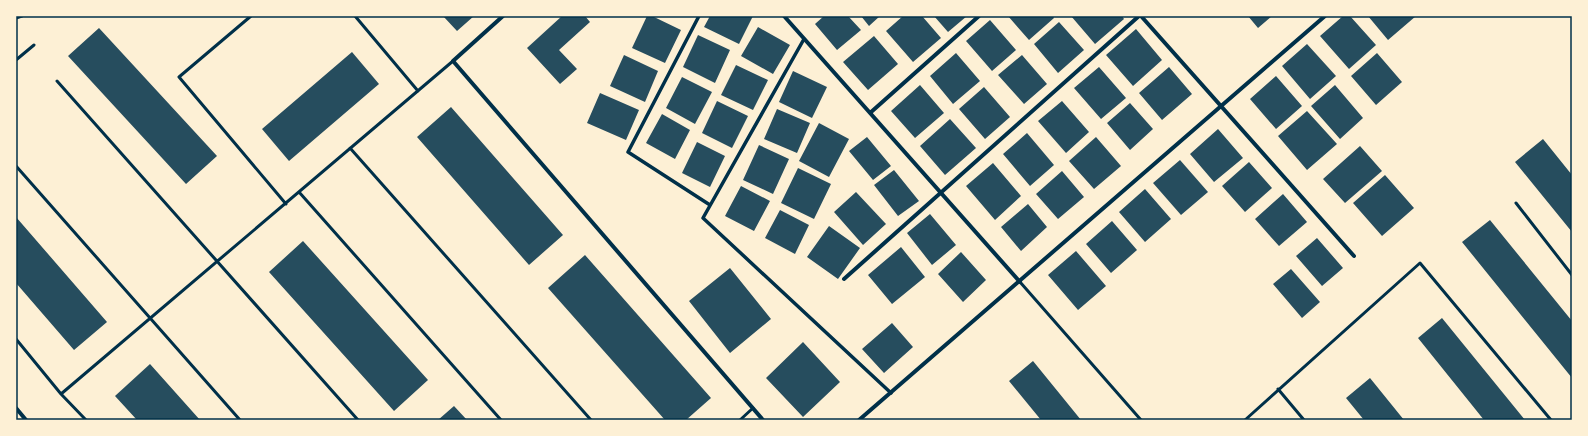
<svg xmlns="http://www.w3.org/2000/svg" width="1588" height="436" font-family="'Varela Round',sans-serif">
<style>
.building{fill:#264d5e}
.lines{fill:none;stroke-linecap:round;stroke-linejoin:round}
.service{stroke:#003049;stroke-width:3}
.pedestrian{stroke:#003049;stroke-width:3.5}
.minor{stroke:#003049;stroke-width:4}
.neatline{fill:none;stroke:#003049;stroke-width:1.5}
</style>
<rect width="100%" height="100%" fill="#fdf0d5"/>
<path class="building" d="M443,16H474L457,31Z
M562,16H585L590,22L559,50L577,69L560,84L527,48Z
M647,16H652L681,30L665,63L632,48Z
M710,16H753L739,44L704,27Z
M824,16H848L861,30L837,50L815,24Z
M861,16H880L869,26Z
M903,16H922L941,38L913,62L886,31Z
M934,16H967L948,32Z
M1008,16H1053L1054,18L1029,40Z
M1071,16H1122L1124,19L1095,44Z
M1248,16H1272L1258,28Z
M1343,16H1350L1376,45L1349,69L1320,36Z
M1368,16H1416L1388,40Z
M990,20L1016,50L992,71L966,41Z
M1059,22L1084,50L1058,73L1034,44Z
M758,27L790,45L773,74L741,56Z
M99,28L217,156L186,184L68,56Z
M1136,29L1162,60L1133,86L1106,55Z
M698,35L730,50L715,83L683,67Z
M874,36L898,64L868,90L843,62Z
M1307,44L1336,76L1310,99L1282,66Z
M352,52L379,84L289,161L262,129Z
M956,53L980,81L953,104L930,76Z
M1377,53L1402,82L1376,105L1351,76Z
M624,55L658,71L645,102L610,86Z
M1022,55L1047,84L1024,104L998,75Z
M736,65L768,80L753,110L721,95Z
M1099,67L1126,98L1101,119L1074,88Z
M1169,67L1192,94L1162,120L1139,93Z
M793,71L827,87L812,118L779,102Z
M1276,76L1302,106L1276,129L1250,99Z
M682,77L712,92L695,124L666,108Z
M920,85L944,113L915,138L891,111Z
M1335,85L1363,118L1340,139L1311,106Z
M984,87L1010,117L985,139L959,109Z
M600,93L639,110L626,140L587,123Z
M717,101L748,116L732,148L702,133Z
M1062,101L1089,132L1066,153L1038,121Z
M1130,103L1153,129L1130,150L1107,123Z
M451,107L563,235L529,265L417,137Z
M777,109L810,123L797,153L764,139Z
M1307,111L1337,144L1307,170L1278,136Z
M662,114L690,130L675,159L646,143Z
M950,119L976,148L945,175L920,146Z
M819,123L849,139L829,177L799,161Z
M1218,129L1243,158L1214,182L1190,154Z
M1027,133L1054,165L1030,186L1003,154Z
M867,137L891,166L873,180L849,151Z
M1096,137L1121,166L1094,189L1069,161Z
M1543,139L1572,175V232L1515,162Z
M697,142L725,156L710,187L682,173Z
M759,145L789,159L773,194L743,180Z
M1360,146L1382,171L1345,203L1323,179Z
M1180,160L1208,192L1181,215L1153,183Z
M1249,162L1272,188L1245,212L1222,186Z
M993,163L1021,196L995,220L966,186Z
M798,168L831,184L814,219L781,203Z
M894,170L919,201L898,216L874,185Z
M1062,171L1084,197L1058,219L1036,194Z
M1385,175L1414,208L1382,236L1353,203Z
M741,186L770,201L754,231L725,216Z
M1145,189L1171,219L1145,242L1119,212Z
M856,192L886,224L863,245L834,212Z
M1283,194L1307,222L1279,246L1255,219Z
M1028,204L1047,227L1021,251L1001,227Z
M780,210L809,225L795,254L765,238Z
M930,214L956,245L932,265L907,233Z
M16,217L107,322L74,350L16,283Z
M1490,220L1572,321V378L1462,242Z
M1112,221L1137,250L1111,273L1086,244Z
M829,226L860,248L838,279L807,257Z
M1317,238L1343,268L1322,286L1296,256Z
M303,241L428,380L394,411L269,272Z
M901,247L925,277L892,304L868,275Z
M1076,251L1106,286L1078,310L1048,275Z
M961,252L986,280L963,302L938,274Z
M585,255L711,398L686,420H665L548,288Z
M730,268L771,319L730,353L689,301Z
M1291,269L1320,302L1302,318L1273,284Z
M1442,318L1525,420H1484L1418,338Z
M892,323L913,347L884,373L862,349Z
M803,342L840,382L803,417L766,378Z
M1033,361L1081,420H1041L1009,381Z
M150,364L200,420H137L115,396Z
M1370,378L1404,420H1364L1346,398Z
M454,406L467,420H438Z"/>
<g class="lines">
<path class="service" d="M251,16L179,77L286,204
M355,16L418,91
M16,18L22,16
M16,60L34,45
M57,81L358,420
M350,148L591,420
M16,166L240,420
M299,192L501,420
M1516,203L1572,275
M1020,282L1141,420
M16,339L61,394L86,420
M1278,389L1304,420
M61,394L453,61
M740,420L753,408
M1245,420L1420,263L1551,420"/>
<path class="pedestrian" d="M699,16L628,152L710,205
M804,39L703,218L891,393"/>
<path class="minor" d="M503,16L453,61L763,420
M784,16L1020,282
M1141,16L1354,256
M870,113L979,16
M844,279L1139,16
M16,408L26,420
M859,420L1325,16"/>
</g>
<rect width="1588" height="436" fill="none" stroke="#fdf0d5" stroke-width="34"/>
<rect x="17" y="17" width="1554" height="402" class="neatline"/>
</svg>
